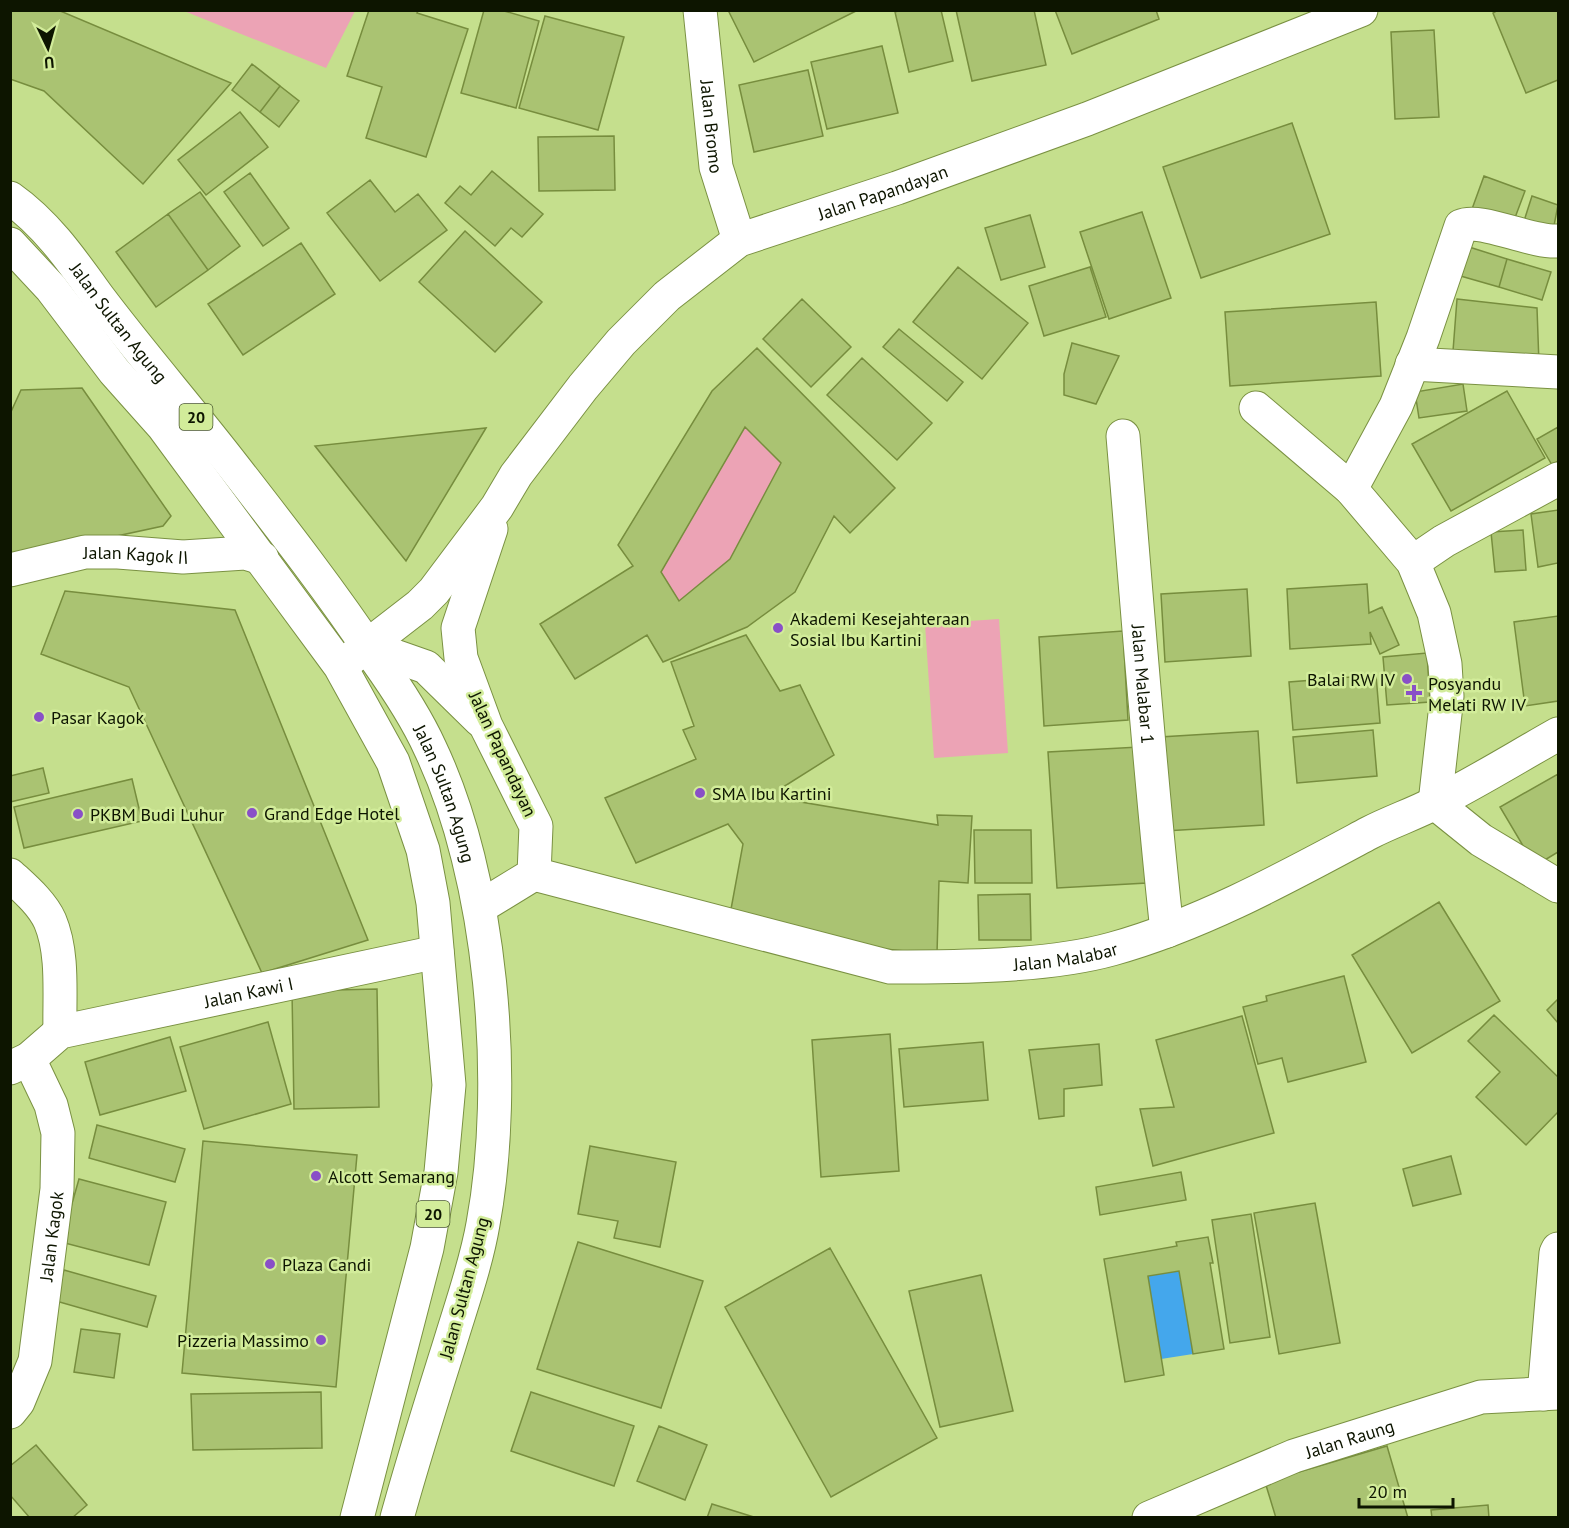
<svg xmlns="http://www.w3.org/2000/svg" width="1569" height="1528" font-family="'PT Sans',sans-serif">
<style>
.green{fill:#eca3b5}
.water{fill:#44a7ec}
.building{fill:#aac372;stroke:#778d3e;stroke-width:1.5;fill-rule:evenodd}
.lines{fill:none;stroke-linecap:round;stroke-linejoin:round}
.minor-casing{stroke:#7a9142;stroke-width:35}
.tertiary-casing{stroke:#7a9142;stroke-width:35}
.secondary-casing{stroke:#7a9142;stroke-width:35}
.trunk-casing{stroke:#7a9142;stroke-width:35}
.minor{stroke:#fff;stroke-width:33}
.tertiary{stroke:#fff;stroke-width:33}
.secondary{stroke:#fff;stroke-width:33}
.trunk{stroke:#fff;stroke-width:33}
.poi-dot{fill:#8950c7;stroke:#d2ec9a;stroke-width:2}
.labels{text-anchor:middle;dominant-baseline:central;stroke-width:5;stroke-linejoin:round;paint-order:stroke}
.shield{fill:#d2ec9a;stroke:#48562e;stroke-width:1.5}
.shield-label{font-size:16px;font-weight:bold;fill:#0d1500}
.street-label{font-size:18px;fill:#0d1500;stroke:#d2ec9a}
.poi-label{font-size:18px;fill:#0d1500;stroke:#d2ec9a;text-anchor:start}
</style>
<rect width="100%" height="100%" fill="#c5df8d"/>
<path class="green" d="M184,11H355L326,68Z
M745,427L781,463L730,559L679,601L661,572Z
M999,619L1008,753L934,758L925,624Z"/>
<path class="water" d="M1179,1271L1193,1354L1161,1359L1148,1276Z"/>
<path class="building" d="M10,10H58L231,83L143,184L44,91L10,79Z
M369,10H418L417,13L468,29L426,157L366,138L382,87L347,76Z
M484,10H501L539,21L516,108L461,93Z
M728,10H858L754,62Z
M901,10H941L953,61L909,72L895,12Z
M956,10H1034L1046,65L972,81Z
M1055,10H1156L1159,19L1072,54Z
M1498,10H1558V80L1526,93L1493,13Z
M545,16L624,37L598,130L519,108Z
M1434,30L1439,117L1395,119L1391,32Z
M882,46L898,113L827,129L811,62Z
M252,64L280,86L260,112L232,90Z
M808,70L823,136L754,152L739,85Z
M280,86L299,101L279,127L260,112Z
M240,112L268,147L206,195L178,160Z
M1292,123L1330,234L1201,278L1163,167Z
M614,136L615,190L539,191L538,137Z
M492,171L543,214L522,237L511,228L495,246L445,203L460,186L471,195Z
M250,173L289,228L263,246L224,192Z
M1484,176L1525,191L1513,223L1472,209Z
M370,180L395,212L418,194L447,230L380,281L327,213Z
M200,192L240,246L208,270L168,214Z
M1532,196L1558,205L1553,231L1524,221Z
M1142,212L1171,298L1109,319L1080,232Z
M168,214L208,270L156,307L116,252Z
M1030,215L1045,267L1001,280L985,228Z
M465,231L542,302L495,352L419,282Z
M301,243L335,294L243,355L208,304Z
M1466,246L1507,259L1499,287L1457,275Z
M1507,259L1551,272L1542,300L1499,287Z
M958,267L1028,323L982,379L913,322Z
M1090,267L1106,317L1044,336L1029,286Z
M802,299L851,347L811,387L763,339Z
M1457,299L1537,308L1539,364H1452Z
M1376,302L1381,376L1230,386L1225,312Z
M899,329L963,382L947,401L883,347Z
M1072,343L1119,356L1096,404L1064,395V374Z
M757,348L895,488L850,533L834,516L795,592L747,627L663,662L647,635L575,679L540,624L633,566L618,545L712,391ZM745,427L781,463L730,559L679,601L661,572Z
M862,358L932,423L897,460L827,395Z
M1463,384L1467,411L1419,418L1415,392Z
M82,388L171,516L163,526L10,559V414L21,390Z
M1507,391L1545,458L1451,511L1412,444Z
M1558,427V461L1552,465L1537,439Z
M486,428L406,561L315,446Z
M1558,510V563L1538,567L1531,514Z
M1523,530L1526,570L1495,572L1491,532Z
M1367,584L1369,613L1382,607L1399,645L1380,654L1370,632L1371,644L1290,649L1287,589Z
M1247,589L1251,656L1165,662L1161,594Z
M65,591L235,610L368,940L262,973L129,687L41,654Z
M1558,616V701L1525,706L1514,622Z
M1123,631L1128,720L1044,726L1039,637Z
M746,635L780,691L800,685L834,755L780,789L789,800L938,825L937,815L972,816L968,883L939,881L937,954L842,945L729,920L743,844L728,824L636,863L605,798L696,759L683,730L694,726L671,662Z
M1427,653L1430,702L1387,705L1383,657Z
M1376,675L1380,723L1293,730L1289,682Z
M1373,730L1377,776L1297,783L1293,737Z
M1258,731L1264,825L1165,831L1160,737Z
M1139,747L1147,883L1057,888L1048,752Z
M43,768L49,793L10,802V776Z
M1558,774V852L1535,866L1500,807Z
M132,779L142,821L24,848L14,807Z
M974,830H1031L1032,883H975Z
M1030,894L1031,940H979L978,895Z
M1439,902L1500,1001L1412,1053L1352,955Z
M1344,976L1366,1062L1288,1082L1282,1058L1258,1064L1243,1007L1267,1001L1266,996Z
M377,989L379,1107L294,1109L292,991Z
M1558,999V1023L1547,1010Z
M1494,1015L1558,1077V1112L1526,1145L1476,1097L1500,1072L1468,1041Z
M1242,1016L1274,1133L1153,1166L1140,1109L1174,1107L1156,1040Z
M268,1022L291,1104L204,1129L180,1047Z
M890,1034L899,1171L821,1177L812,1040Z
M170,1037L186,1091L100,1115L85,1062Z
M983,1042L988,1100L904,1107L899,1049Z
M1099,1044L1102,1085L1064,1089V1116L1039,1119L1029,1050Z
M97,1125L185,1149L175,1182L89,1158Z
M203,1141L357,1155L336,1387L182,1373Z
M590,1146L676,1162L660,1247L614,1238L618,1221L578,1214Z
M1451,1156L1461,1194L1413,1206L1403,1169Z
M1181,1172L1186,1200L1100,1215L1096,1187Z
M79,1179L166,1202L149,1265L61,1242Z
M1315,1203L1340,1343L1279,1354L1254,1213Z
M1251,1214L1270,1337L1230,1343L1212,1220Z
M1208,1237L1213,1263H1210L1224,1349L1193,1354L1179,1271L1148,1276L1164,1375L1125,1382L1104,1259L1177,1246L1176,1242Z
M578,1242L703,1281L661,1408L537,1369Z
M830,1248L937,1438L831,1497L725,1307Z
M64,1270L156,1296L147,1327L56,1301Z
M981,1275L1013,1411L940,1427L909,1291Z
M81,1329L120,1334L114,1378L74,1372Z
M321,1392L322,1448L193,1450L191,1394Z
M531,1392L634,1426L614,1486L511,1451Z
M659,1426L707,1445L685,1500L637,1481Z
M36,1445L87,1505L72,1518H30L10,1495V1466Z
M1387,1446L1408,1518H1276L1265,1482Z
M712,1504L757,1518H707Z
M1488,1505L1489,1518H1432L1431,1510Z"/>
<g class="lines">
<defs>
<g id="minor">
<path id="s1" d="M700,10L716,167L739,240"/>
<path d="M1412,364L1558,372"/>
<path d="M1256,408L1351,489L1413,562L1434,613L1445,664L1447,696L1435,803"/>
<path id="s2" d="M1123,436C1137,601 1149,767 1167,931"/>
<path d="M1351,489L1396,406L1423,338L1461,226C1480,217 1531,243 1558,241"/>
<path d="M1413,562L1444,541L1558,479"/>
<path id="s3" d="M10,570L85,552H118L183,557L245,553L262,558"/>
<path d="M1435,803L1481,840L1558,886"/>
<path id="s4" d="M534,874L890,967C957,967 1047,967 1112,949C1202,924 1287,877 1369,833C1390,822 1414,814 1435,803C1477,782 1517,757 1558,734"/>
<path d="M10,875C24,888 42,903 50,921C64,954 59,997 60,1032"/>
<path d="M1544,1394L1556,1253L1558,1249"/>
<path id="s5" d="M10,1412L18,1402L35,1361L57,1189L58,1133L51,1105L29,1059"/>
<path id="s6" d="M1149,1518L1294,1456L1481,1397L1558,1393"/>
</g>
<g id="tertiary">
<path id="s7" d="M10,1068L29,1059L60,1032L437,952"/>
</g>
<g id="secondary">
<path d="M369,647L426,667L480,720"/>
<path id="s8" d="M345,663L420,605L434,591L497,507L516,475L583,387L621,342L667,296L739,240L897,188L1087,119L1361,10"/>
<path d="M480,907L534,874L536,826L486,726L461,658L458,628L491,529"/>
</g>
<g id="trunk">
<path id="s9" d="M10,198C47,224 73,262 99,298C142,355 190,410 234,467C283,530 332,593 376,659C396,687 416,717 430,748C492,878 509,1083 483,1224C476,1265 461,1306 449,1346C431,1403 413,1460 397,1518"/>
<path d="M10,244L51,288L114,371L163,426L340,666L393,762L423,850L433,903L449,1085L441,1172L427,1248L357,1518"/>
</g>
</defs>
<use href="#minor" class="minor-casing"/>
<use href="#tertiary" class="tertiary-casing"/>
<use href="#secondary" class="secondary-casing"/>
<use href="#trunk" class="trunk-casing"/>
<use href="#minor" class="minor"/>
<use href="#tertiary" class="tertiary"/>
<use href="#secondary" class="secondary"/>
<use href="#trunk" class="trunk"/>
</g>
<g class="poi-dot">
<circle cx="778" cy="628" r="6"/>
<circle cx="1407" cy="679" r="6"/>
<path d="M1411 684h6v6h6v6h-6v6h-6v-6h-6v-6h6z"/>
<circle cx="39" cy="717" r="6"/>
<circle cx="700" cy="793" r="6"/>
<circle cx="252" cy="813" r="6"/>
<circle cx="78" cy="814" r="6"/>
<circle cx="316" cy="1176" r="6"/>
<circle cx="270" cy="1264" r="6"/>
<circle cx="321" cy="1340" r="6"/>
</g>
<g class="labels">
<g class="shield">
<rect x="179.5" y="404" width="33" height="26" rx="4.5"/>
<rect x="416.5" y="1201" width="33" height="26" rx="4.5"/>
</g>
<g class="shield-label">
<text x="196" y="417">20</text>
<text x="433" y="1214">20</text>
</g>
<g class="street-label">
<text stroke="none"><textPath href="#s1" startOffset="117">Jalan Bromo</textPath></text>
<text stroke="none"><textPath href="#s8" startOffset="734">Jalan Papandayan</textPath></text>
<text stroke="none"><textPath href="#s9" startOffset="166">Jalan Sultan Agung</textPath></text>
<text stroke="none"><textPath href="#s3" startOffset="128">Jalan Kagok II</textPath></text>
<text stroke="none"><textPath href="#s2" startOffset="249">Jalan Malabar 1</textPath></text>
<text transform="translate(503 754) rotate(65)">Jalan Papandayan</text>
<text stroke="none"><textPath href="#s9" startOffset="742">Jalan Sultan Agung</textPath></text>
<text stroke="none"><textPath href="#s4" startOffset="544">Jalan Malabar</textPath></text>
<text stroke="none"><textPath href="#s7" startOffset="255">Jalan Kawi I</textPath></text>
<text stroke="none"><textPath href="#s5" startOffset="183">Jalan Kagok</textPath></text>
<text transform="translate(464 1288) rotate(-75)">Jalan Sultan Agung</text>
<text stroke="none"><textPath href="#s6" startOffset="216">Jalan Raung</textPath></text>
</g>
<g class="poi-label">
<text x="790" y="618">Akademi Kesejahteraan<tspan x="790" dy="21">Sosial Ibu Kartini</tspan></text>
<text x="1395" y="679" text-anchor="end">Balai RW IV</text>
<text x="1428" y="683">Posyandu<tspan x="1428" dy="21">Melati RW IV</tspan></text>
<text x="51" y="717">Pasar Kagok</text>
<text x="712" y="793">SMA Ibu Kartini</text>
<text x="264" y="813">Grand Edge Hotel</text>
<text x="90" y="814">PKBM Budi Luhur</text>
<text x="328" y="1176">Alcott Semarang</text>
<text x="282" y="1264">Plaza Candi</text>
<text x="309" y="1340" text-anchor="end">Pizzeria Massimo</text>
</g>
</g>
<rect width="1569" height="1528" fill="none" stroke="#0d1500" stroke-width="24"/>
<g transform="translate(48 48) rotate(175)" stroke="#d2ec9a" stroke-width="4.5" paint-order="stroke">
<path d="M0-4.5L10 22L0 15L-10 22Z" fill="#0d1500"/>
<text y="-9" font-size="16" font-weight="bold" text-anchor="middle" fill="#0d1500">U</text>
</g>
<path d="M1359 1498v9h94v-9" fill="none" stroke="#0d1500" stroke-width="3"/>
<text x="1368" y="1498" font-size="18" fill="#0d1500" stroke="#d2ec9a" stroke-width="4.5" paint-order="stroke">20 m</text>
</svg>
